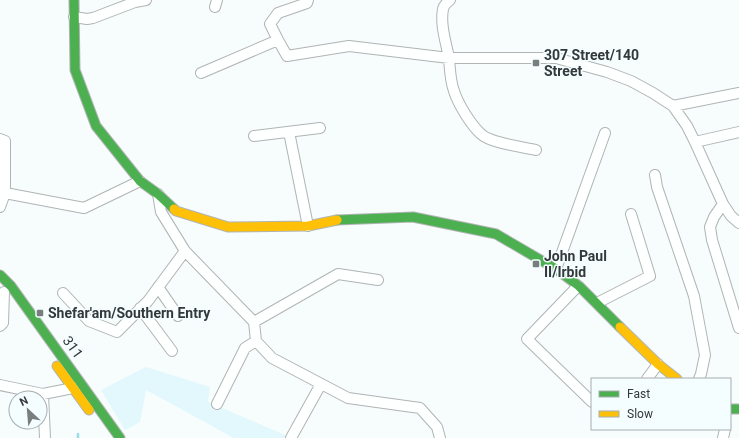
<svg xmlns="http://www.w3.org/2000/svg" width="739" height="438" font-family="Roboto,sans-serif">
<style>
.green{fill:#e2f8fc}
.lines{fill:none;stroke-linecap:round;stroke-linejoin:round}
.stream{stroke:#9adce8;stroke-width:2.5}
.street-casing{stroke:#b0b4b4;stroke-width:12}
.fast-casing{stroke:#b0b4b4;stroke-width:11}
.slow-casing{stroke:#b0b4b4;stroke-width:11}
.street{stroke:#feffff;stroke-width:10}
.fast{stroke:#4caf50;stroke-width:9}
.slow{stroke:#ffc107;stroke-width:9}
.poi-dot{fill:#787d7d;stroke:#f4fdff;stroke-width:1.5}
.labels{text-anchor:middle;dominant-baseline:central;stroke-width:3;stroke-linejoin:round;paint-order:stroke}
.poi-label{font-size:14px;font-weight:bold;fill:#343839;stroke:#f4fdff;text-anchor:start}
.street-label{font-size:14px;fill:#343839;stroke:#f4fdff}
</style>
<rect width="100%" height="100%" fill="#f7fcfc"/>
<path class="green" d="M146,367L210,387L208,402L292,438H234L146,390L140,422L125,430L101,390Z"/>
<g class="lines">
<path class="stream" d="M78,434V438"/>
<defs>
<path id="street" d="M450,0C446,3 444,5 443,9C440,25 446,42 449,58C450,69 450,80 454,91C458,104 471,125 481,134C490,143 523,147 536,150
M215,7L217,0
M74,17L87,19L93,18L135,2L146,0
M278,40L270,24L278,13L307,3L308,0
M201,73L278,40L287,56L349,46L449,58H556L607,72L631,81L653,93L673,106L687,126L695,142L723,204L731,216L739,223
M673,106L739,93
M289,132L308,226
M254,136L320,128
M0,139L5,141V193
M695,142L739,132
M655,175L657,187L694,296L705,355L701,374L699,379
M158,194L161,212L185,251L254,322L338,274L378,280
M723,204L714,217L710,227L712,240L739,328
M0,207L5,193L84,208L140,181
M556,269L605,133
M578,286L527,339L592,402
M158,287L178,316
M63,293L89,321L117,332L148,301L185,251
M597,303L650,276L631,214
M140,308L172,351
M254,322L256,341L272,358L348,398L420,408L437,427L440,438
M0,326L3,323L4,292
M647,379L658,364
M0,385L43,394L73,388L77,385
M43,394L45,438
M217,404L245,348L256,341
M291,438L321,384
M723,438L725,429"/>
<path id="fast" d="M74,0L75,70L96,126L140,181L158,194L174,209
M337,220L413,217L496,234L556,269L579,286L620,327
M0,275L11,286L120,438
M730,409H739"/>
<path id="slow" d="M174,209L176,211L228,227L308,226L337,220
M620,327L658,364L677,379
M57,366L89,410"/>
</defs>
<use href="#street" class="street-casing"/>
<use href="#fast" class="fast-casing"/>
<use href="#slow" class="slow-casing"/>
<use href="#street" class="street"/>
<use href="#fast" class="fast"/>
<use href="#slow" class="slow"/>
</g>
<g class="poi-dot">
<rect x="532" y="59" width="8" height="8" rx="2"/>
<rect x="532" y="260" width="8" height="8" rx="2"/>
<rect x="36" y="309" width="8" height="8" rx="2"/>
</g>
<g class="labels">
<g class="poi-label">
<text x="544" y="55">307 Street/140<tspan x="544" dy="16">Street</tspan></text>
<text x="544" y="256">John Paul<tspan x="544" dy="16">II/Irbid</tspan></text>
<text x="48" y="313">Shefar'am/Southern Entry</text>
</g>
<g class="street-label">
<text transform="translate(73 347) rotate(54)">311</text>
</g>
</g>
<rect x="591" y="378" width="140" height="52" fill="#f4fdff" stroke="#a7aeb0"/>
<rect x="599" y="391" width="20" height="6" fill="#4caf50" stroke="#a7aeb0"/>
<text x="627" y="398" font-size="12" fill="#343839">Fast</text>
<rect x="599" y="411" width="20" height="6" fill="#ffc107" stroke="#a7aeb0"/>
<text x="627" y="418" font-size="12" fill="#343839">Slow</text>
<g transform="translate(28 410) rotate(334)"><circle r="19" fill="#f4fdff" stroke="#a7aeb0"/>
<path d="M0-3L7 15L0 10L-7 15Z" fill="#787d7d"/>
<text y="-6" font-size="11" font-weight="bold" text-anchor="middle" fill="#343839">N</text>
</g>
</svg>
